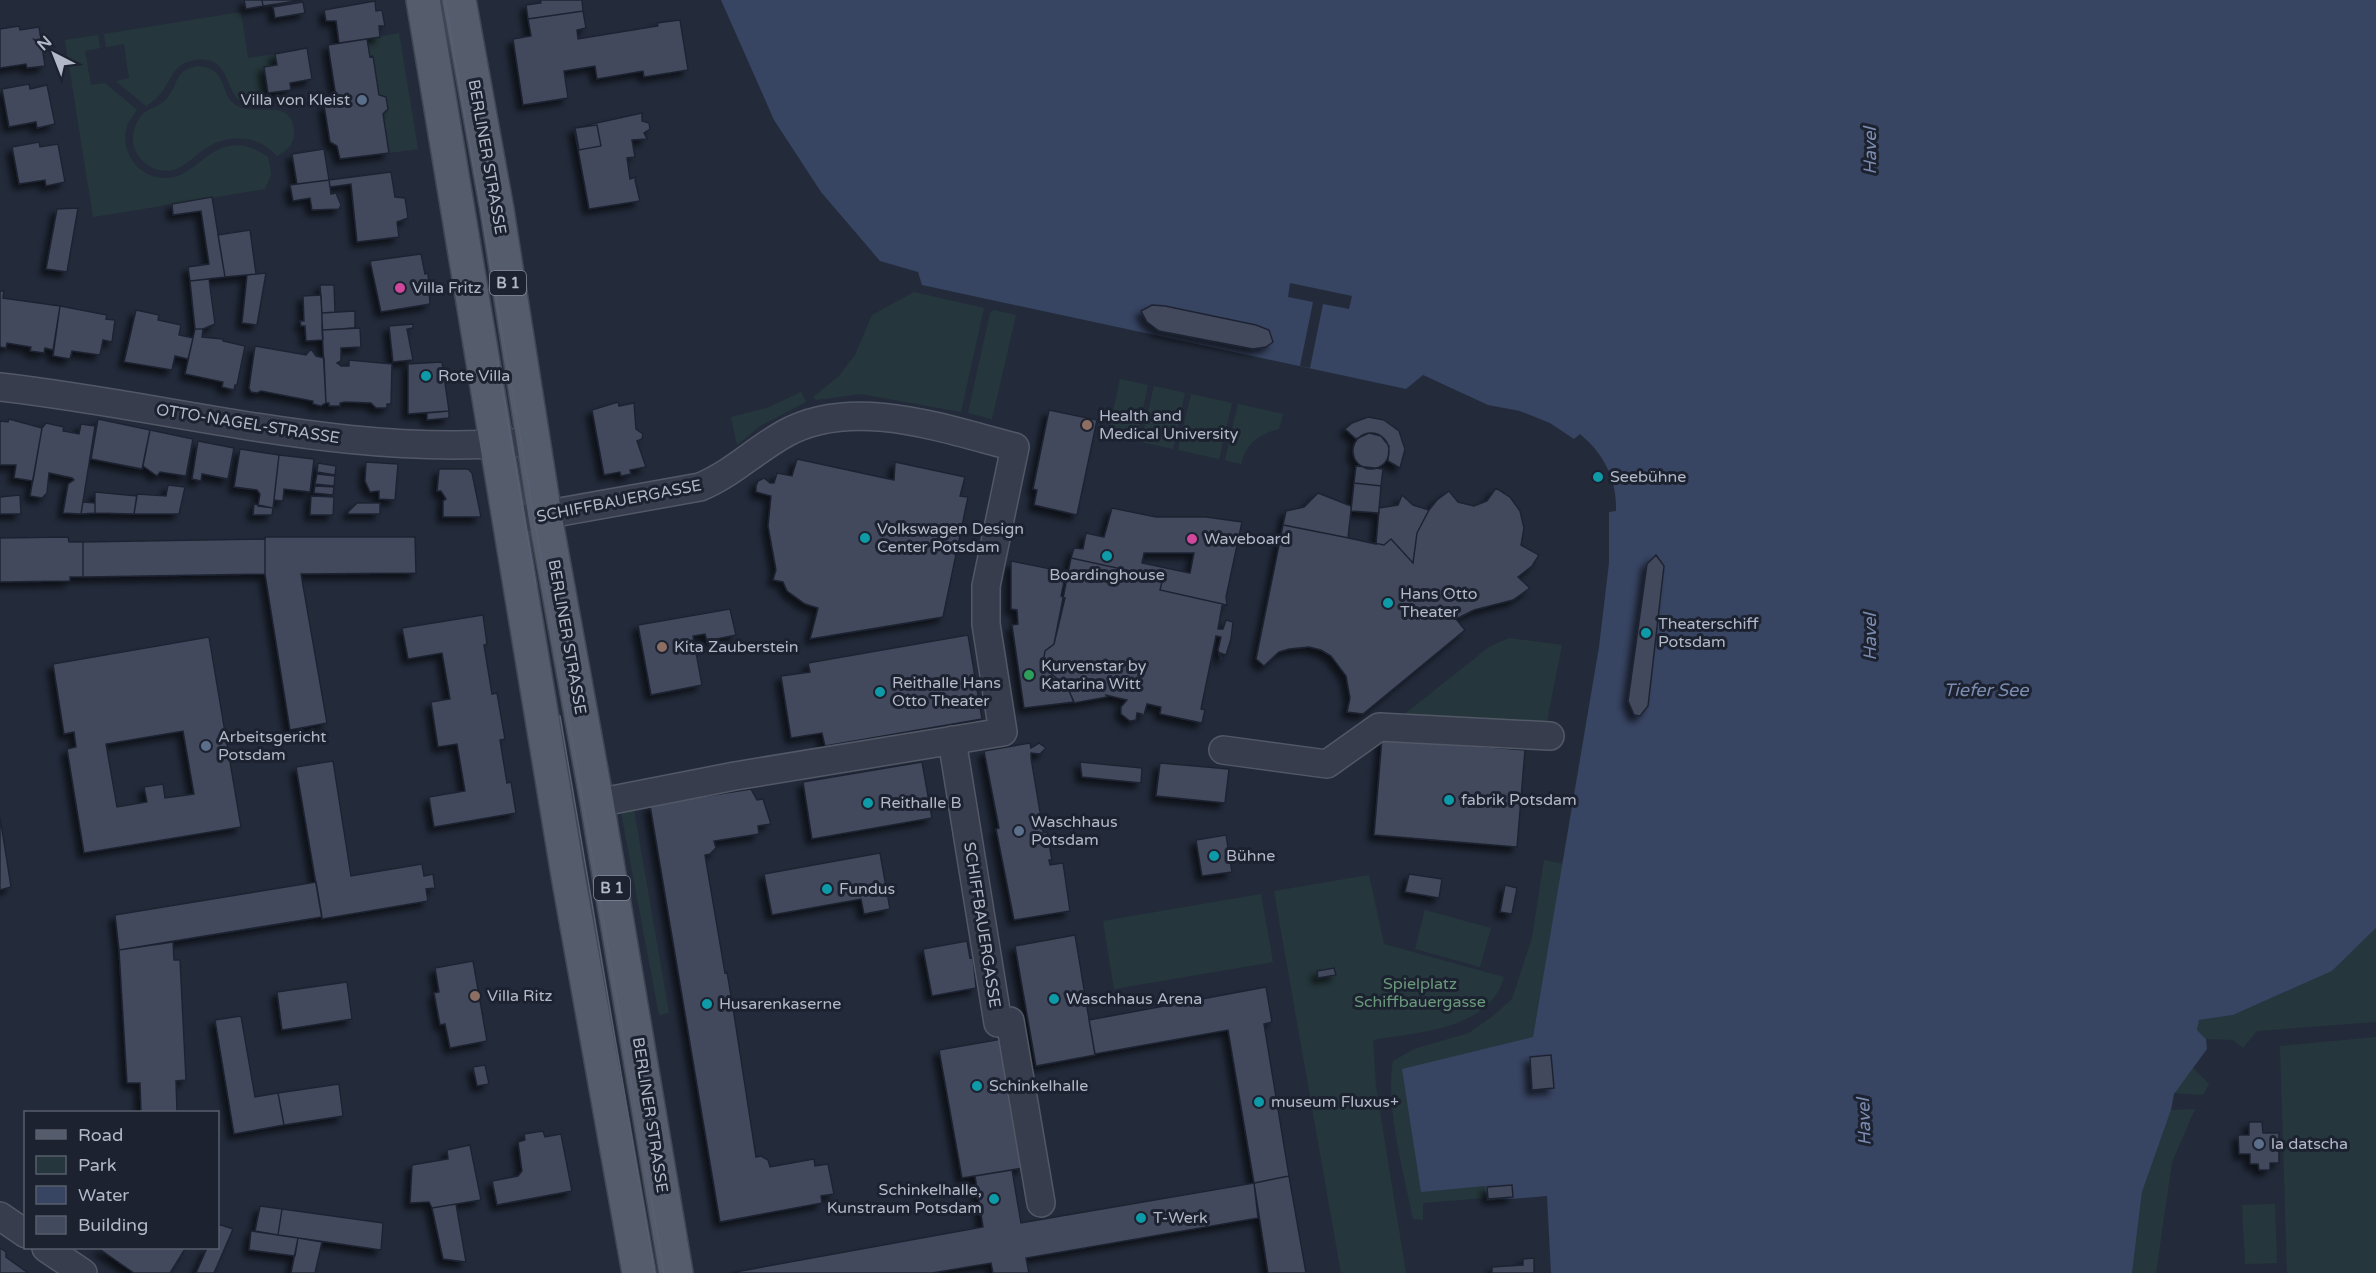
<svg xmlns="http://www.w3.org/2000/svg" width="2376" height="1273" font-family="'Varela Round',sans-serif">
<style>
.green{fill:#25373c}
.water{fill:#374462}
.pier{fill:#232b3b}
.building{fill:#424a5d;stroke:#1e2432;stroke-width:1.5;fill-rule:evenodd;filter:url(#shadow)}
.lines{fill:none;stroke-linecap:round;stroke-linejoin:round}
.minor-casing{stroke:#525866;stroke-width:30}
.major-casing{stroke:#404654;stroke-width:36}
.minor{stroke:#373d4c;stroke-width:27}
.major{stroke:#555c6c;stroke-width:33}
.tram{stroke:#596073;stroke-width:1.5}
.service-dot{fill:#5c6f8a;stroke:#1c2230;stroke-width:2}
.hotel-dot{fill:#d1479c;stroke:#1c2230;stroke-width:2}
.culture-dot{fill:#0f9aa8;stroke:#1c2230;stroke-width:2}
.education-dot{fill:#8d6e63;stroke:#1c2230;stroke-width:2}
.leisure-dot{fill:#2e9e5b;stroke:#1c2230;stroke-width:2}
.labels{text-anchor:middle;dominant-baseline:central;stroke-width:6;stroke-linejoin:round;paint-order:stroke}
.shield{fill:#1c2230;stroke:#858b9a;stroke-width:1.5}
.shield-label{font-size:15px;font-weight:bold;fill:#b2b8c7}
.poi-label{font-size:16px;fill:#b2b8c7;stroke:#1c2230;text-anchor:start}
.street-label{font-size:16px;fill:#b2b8c7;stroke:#1c2230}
.park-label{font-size:16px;fill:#6a987a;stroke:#1c2230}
.water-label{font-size:18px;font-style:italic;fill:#7b8baf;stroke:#1c2230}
</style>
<defs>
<filter id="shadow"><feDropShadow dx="-5.5" dy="5.5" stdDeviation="3" flood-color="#0009"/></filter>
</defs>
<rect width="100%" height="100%" fill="#232b3b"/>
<path class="green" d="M241,12L248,58L275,54L277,65L264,67L270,103C261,103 250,105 242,102C225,94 231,53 194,60C166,65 173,91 146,106L116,81L129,78L124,44L106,47L104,34Z
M399,33L418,149L389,153L383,114L388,109L386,97L379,95L373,57H370L367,39Z
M98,35L100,48L85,51L91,85L105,83L137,110C134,115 129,120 127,126C119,150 138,178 164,178C191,179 204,151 229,146C244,143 256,149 268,157L271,174L265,189L93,217L65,40Z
M197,66C230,68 218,95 237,106C256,117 292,97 294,131C295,144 287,150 277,156C258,135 230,133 206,148C196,154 188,164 176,169C155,177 131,158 133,136C134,128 138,117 145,112C153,107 161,106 168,97C180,82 173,72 197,66Z
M914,292L984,308L961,412L861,394L816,400L813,397L839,376L855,355L872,315Z
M994,310L1016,315L992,419L968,413L990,313Z
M1120,379L1148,385L1136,441L1108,435Z
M1154,386L1185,393L1173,449L1141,442Z
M801,392L806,402L760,426L737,445L731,417L767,408Z
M1191,394L1232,403L1219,459L1178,450Z
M1238,404L1283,414L1279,429C1260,434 1246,443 1241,464L1225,460Z
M1509,638L1562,645L1546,726L1401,717L1489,647Z
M633,804L669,1013L659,1015L620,807Z
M1544,860L1563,864L1533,1037L1486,1186L1485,1198L1423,1203V1220L1413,1219C1404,1174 1385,1105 1393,1061L1414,1049L1469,1033L1493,1016L1512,999L1532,938Z
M1369,875L1384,944L1504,977C1490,1030 1417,1032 1373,1040L1376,1087L1406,1273H1341L1274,891Z
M1261,894L1273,962L1114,989L1103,921Z
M1425,910L1491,928L1480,967L1415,949Z
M2376,928V1022L2257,1031L2243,1048L2233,1040L2206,1039L2197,1030L2199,1020L2233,1015L2332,971Z
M2376,1037V1273H2287L2280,1046Z
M2193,1068L2209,1084L2203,1095L2174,1093Z
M2195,1109L2172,1162L2156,1273H2132L2142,1192L2171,1110Z
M2275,1204L2277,1263L2245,1264L2242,1205Z"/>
<path class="water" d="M721,0H2376V928L2332,971L2233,1015L2199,1020L2197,1030L2206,1039L2207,1049L2174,1094L2171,1110L2142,1192L2132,1273H1551L1547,1196L1486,1201L1485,1186L1421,1192L1402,1069L1533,1037L1599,647L1609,563V512L1616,511C1617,479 1604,454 1580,434L1574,439L1550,423L1520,411L1488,405L1423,375L1406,389L922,285L918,272L880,261L821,192L774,120Z"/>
<path class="pier" d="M1290,283L1352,296L1349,309L1323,304L1310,368L1300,366L1313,302L1288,297Z"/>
<path class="building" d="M244,0H262L263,6L246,9Z
M262,0H303L263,6Z
M540,0H582L583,11L528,19L526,5L541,3Z
M375,1L376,11L382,10L385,26H379L380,37L339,43L336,21H326L324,10Z
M303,2L305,13L275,18L273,7Z
M583,11L586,28L577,30L578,39L658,26L657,23L680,20L688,70L644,77L643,71L597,79L595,66L564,71L568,98L523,105L513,39L531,36L528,19Z
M19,26L20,30L39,27L45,66L27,68L26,64L0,68V29Z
M367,39L370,57L373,56L379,95L386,97L388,109L383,114L389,153L340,159L337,146L330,142L324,105L337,103L328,45Z
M307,48L312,79L290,83L291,90L268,93L264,67L277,65L275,54Z
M29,84L30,89L47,85L55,124L37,128L36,122L9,127L2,89Z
M642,113V121L649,123L650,129L644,133L647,139L632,140L635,157L627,158L630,179L636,177L635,180L640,201L589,209L574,128ZM597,125L601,146L579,150L575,128Z
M597,125L601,146L579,150L575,128Z
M39,142L40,147L58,144L65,182L46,186L45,180L19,184L12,147Z
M324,149L329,180L297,184L292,154Z
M391,172L395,197L405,198L408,218L397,222L399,237L357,242L351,184L330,187L329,180Z
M329,180L331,194L336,193L341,205L339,209L312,210L310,198L293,201L290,185Z
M212,197L225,277L190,281L188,267L209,264L201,211L173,215L172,204Z
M78,208L67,272L46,269L57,209Z
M250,230L256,274L225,277L218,235Z
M421,254L425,274L428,273L430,304L381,312L370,261Z
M266,273L257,325L242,323L247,275Z
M209,279L215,324L203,329H195L190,281Z
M320,285H334L335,312L322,313Z
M0,291H4L3,298L60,306L53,350L45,348L44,353L30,351L31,347L7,343L6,348L0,347Z
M321,295L323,340L306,341L305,326H301L300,321H304L303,296Z
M1152,305L1165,306L1256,325L1269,330L1273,342L1266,347L1253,349L1159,331L1147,322L1141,311Z
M60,306L107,315L106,319L115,320L112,342L103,340L100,355L72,351L70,359L53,356Z
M136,310L159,315L158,320L181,325L179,335L193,338L188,359L175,356L172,370L124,362Z
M355,311V328L322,330V313Z
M413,324V328L407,329L413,360L393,362L389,326Z
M360,328L361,347L341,348V361L337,363L341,366H349V360L392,364L391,404H387V408H376L371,403L345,402L340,403V406H329V403H326L322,330Z
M195,329H203L202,337L223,339V341L245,346L237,385H235L234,390L222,387L223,382L185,374Z
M255,346L306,355L311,349L316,356L324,358L326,403L321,406L313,404V401L261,391L257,393L251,392L249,388Z
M442,362L449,411L408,414V364Z
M618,402L619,406L634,403L636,429L643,434L642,439L637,441L646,467L630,470L631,474L621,476L620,472L604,475L592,410Z
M1049,410L1097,420L1077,515L1034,505L1037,490L1033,489Z
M449,411V418L427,420V413Z
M1368,417L1384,420L1399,431L1405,449L1400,468L1388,461L1389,446L1381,436L1369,433L1356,439L1345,429L1352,423Z
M9,419L42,428L33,481L14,478L16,465H0V421L8,422Z
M98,419L150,430L142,469L91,459Z
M46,423L64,427L63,431L79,434L81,424L95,426L81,514L63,513L68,484L74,480L72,478L49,473L47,493L42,498L30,496L42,428Z
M150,430L193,439L186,476L160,472L157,476L143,466Z
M1353 451a18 18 0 1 1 36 0a18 18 0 1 1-36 0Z
M198,441L234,448L228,479L202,474L201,481L192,479Z
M240,449L279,455L273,508L258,506L260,494L257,490L234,487Z
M279,455L314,459L310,492L284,489L283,501L274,500Z
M797,459L894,480L895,462L965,477L960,496L968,497L943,617L810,639L818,608L805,604L787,591L783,582L773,580L776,570L768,526L771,496L756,492V486L758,481L764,478L770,483H774L777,473L792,476Z
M366,462L398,464L395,500L379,499V491L370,492L365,481Z
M318,463L336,466L335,475L317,472Z
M1356,466L1383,469L1381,486L1354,483Z
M439,469H468L472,473L481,517H443V501L446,499L441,491H437Z
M317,474L335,476L334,486L315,484Z
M1354,483L1381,486L1376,544L1348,538Z
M168,485L185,487L179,514H134L137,494L166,496Z
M315,486L334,487L333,495L314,493Z
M1496,488L1510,497L1520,511L1524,528L1521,545L1539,555L1532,566L1518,577L1530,588L1513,600L1474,610L1456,619L1465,630L1363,714L1347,712L1350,698L1346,676L1331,656L1321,650L1309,647L1289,649L1279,652L1264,666L1256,659L1283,525L1384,545L1391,539L1413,563L1417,533L1429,510L1437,500L1449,491L1458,502L1474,506L1487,501Z
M95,492L137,496L134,514L95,513Z
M1318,493L1351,506V511L1379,513V508L1398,505L1402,495L1413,505L1429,510L1417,533L1413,563L1391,539L1384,545L1283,525L1286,511L1304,507Z
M20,495L21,514H0V497Z
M311,496L334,497L333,515H310Z
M83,502L95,503V513L81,514Z
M357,503H380V514H348V512Z
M254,504L273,508L272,515H253Z
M1112,508L1156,517H1206L1242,522L1226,597L1227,605L1160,590L1163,578L1071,558L1074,548L1083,549L1086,533L1104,537ZM1144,553H1194L1190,573L1142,563Z
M68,537L69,542H83V577H70V581L0,582V538Z
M265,537H415L416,573L301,574L327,723L290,730L265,574Z
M265,539V574L83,577V542Z
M1656,555L1664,566L1648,706L1640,716L1634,715L1628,701L1647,564Z
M1071,558L1163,578L1160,590L1227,605L1222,606L1218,629H1223L1226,620L1233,622L1231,639L1226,655L1220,653L1223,661H1221L1218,650L1221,637L1216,636L1201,709L1205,710L1202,723L1160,714L1161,707L1147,704L1144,715L1141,717L1142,714L1137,713L1136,720L1130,721L1121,714V707L1127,700L1106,695L1107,697L1074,703L1068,688L1048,671L1044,657L1045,651L1054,644Z
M1011,561L1066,572L1061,596L1065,598L1054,644L1045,651L1044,657L1048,671L1068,688L1074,702L1024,708L1012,625L1018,624L1017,610L1011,609Z
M730,609L736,635L707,641L705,634L693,636L702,685L651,695L638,625Z
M483,615L487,644L484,645L492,694L497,693L505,739L500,740L507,783L511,782L516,813L434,827L429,797L465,791L457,744L438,747L431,702L450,699L442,653L408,659L402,628Z
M968,635L982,719L825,746L822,733L791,738L781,676L810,672L808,663Z
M209,637L241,827L84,853L67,749L76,747L74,732L64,734L53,664ZM183,731L194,794L165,798L163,784L144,787L147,802L117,807L106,744Z
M1382,738L1525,750L1517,847L1374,835Z
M1030,743L1031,748L1039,743L1046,748L1040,754L1031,753V758L1043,830V833L1047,832L1052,860H1049L1050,865L1063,863L1070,911L1014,920L996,829L999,828L984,751Z
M333,761L351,876L422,864L424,876L433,874L435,888L426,889L428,901L322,919L296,767Z
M922,762L932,818L812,839L803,782Z
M1080,762L1142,768L1141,783L1082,777Z
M1160,763L1229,769L1225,803L1156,796Z
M751,789L757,800L763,799L771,824L758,826L759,834L714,841L716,848L710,854L705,855L725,973L727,972L732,1001L756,1157L761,1156L768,1160L770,1167L814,1159L815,1166L828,1164L834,1194L821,1196L822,1203L720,1222L650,805Z
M0,817L11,887L0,890Z
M1226,835L1232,872L1202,876L1196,840Z
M880,853L890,909L864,914L861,899L772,915L764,874Z
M1409,874L1442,879L1439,898L1405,892Z
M316,882L322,917L119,950L115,915Z
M1505,885L1517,888L1512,914L1500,912Z
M1075,935L1095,1055L1036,1066L1015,946Z
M967,941L970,958L973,957L976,988L932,996L923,949Z
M173,942L174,960H180L186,1080L176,1081L177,1112H141L140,1083H127L119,950Z
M473,961L487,1041L450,1048L445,1024L440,1025L434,993L439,992L435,968Z
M1334,968L1336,975L1318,978L1317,971Z
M347,982L352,1019L282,1030L277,992Z
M1266,987L1272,1022L1264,1024L1289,1176L1254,1183L1228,1030L1095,1054L1089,1020Z
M241,1016L255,1097L278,1093L284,1125L234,1134L215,1020Z
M1002,1039L1023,1168L962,1178L939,1050Z
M1551,1055L1554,1088L1532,1090L1530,1057Z
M485,1065L489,1084L477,1086L473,1067Z
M339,1084L343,1116L284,1125L278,1093Z
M2249,1122H2262L2263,1133H2279V1163H2270V1170H2259L2258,1164H2250V1154H2239L2238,1135H2249Z
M543,1131L545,1137L561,1134L572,1191L497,1205L492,1181L518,1176L522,1171L518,1142L525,1140L524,1134Z
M470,1145L481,1200L432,1208L429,1202L410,1203L412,1165L448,1159L447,1150Z
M1012,1170L1021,1223L1254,1183L1258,1218L1026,1258L1029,1273H993L991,1263L932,1273H730L983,1227L975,1176Z
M1289,1176L1306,1273H1268L1254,1183Z
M1512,1185L1513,1197L1488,1199L1487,1187Z
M456,1204L466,1262L443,1259L432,1208Z
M260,1206L282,1209L278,1235L255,1231Z
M282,1209L383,1223L381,1250L278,1235Z
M218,1224L233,1229L214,1273H196L207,1248H218Z
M251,1231L298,1238L295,1256L249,1250Z
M298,1238L322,1242L315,1273H291Z
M0,1248L6,1252V1257L28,1273H0Z
M98,1248H184L185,1249L170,1273H134Z
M1534,1258V1273H1492V1267L1523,1265V1259Z"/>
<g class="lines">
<defs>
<path id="minor" d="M0,387C177,407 354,460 533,441
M510,521L700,487C732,474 755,450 786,433C854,396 944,429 1015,447L986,586V624L1003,732L735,776L597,803
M952,740L998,1023L1010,1021L1041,1203
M1223,750L1327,764L1379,727L1550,736
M0,1216L26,1234
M46,1248L83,1273"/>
<path id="major" d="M423,0L569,881L639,1273
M459,0L497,210L545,516L597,803L676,1273"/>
</defs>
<use href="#minor" class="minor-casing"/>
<use href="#major" class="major-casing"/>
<use href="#minor" class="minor"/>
<use href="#major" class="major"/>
<path class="tram" d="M445,0L664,1273
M497,358L536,586
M560,716L655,1273"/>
</g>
<g class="service-dot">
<circle cx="362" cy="100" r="6"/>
<circle cx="206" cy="746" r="6"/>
<circle cx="1019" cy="831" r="6"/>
<circle cx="2259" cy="1144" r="6"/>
</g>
<g class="hotel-dot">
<circle cx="400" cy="288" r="6"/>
<circle cx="1192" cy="539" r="6"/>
</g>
<g class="culture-dot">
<circle cx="426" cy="376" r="6"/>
<circle cx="1598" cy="477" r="6"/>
<circle cx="865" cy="538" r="6"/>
<circle cx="1107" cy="556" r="6"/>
<circle cx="1388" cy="603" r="6"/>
<circle cx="1646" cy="633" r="6"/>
<circle cx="880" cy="692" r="6"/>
<circle cx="1449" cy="800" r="6"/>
<circle cx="868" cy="803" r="6"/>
<circle cx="1214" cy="856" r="6"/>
<circle cx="827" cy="889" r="6"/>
<circle cx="1054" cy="999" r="6"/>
<circle cx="707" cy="1004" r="6"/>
<circle cx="977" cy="1086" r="6"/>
<circle cx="1259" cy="1102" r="6"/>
<circle cx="994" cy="1199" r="6"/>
<circle cx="1141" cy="1218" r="6"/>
</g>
<g class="education-dot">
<circle cx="1087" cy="425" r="6"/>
<circle cx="662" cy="647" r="6"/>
<circle cx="475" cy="996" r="6"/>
</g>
<circle class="leisure-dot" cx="1029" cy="675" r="6"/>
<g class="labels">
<g class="shield">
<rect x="490" y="271" width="36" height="24" rx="4.5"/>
<rect x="594" y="876" width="36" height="24" rx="4.5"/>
</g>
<g class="shield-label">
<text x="508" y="283">B 1</text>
<text x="612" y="888">B 1</text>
</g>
<g class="poi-label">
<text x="350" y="100" text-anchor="end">Villa von Kleist</text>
<text x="412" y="288">Villa Fritz</text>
<text x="438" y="376">Rote Villa</text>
<text x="1099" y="416">Health and<tspan x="1099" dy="18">Medical University</tspan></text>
<text x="1610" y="477">Seebühne</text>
<text x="877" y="529">Volkswagen Design<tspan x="877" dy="18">Center Potsdam</tspan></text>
<text x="1204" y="539">Waveboard</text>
<text x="1107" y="575" text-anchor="middle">Boardinghouse</text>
<text x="1400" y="594">Hans Otto<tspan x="1400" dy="18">Theater</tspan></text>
<text x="1658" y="624">Theaterschiff<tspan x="1658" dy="18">Potsdam</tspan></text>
<text x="674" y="647">Kita Zauberstein</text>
<text x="1041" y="666">Kurvenstar by<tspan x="1041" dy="18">Katarina Witt</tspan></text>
<text x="892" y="683">Reithalle Hans<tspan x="892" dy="18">Otto Theater</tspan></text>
<text x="218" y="737">Arbeitsgericht<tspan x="218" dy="18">Potsdam</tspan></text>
<text x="1461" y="800">fabrik Potsdam</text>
<text x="880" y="803">Reithalle B</text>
<text x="1031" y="822">Waschhaus<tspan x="1031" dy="18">Potsdam</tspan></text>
<text x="1226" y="856">Bühne</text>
<text x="839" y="889">Fundus</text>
<text x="487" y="996">Villa Ritz</text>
<text x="1066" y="999">Waschhaus Arena</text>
<text x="719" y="1004">Husarenkaserne</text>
<text x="989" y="1086">Schinkelhalle</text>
<text x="1271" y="1102">museum Fluxus+</text>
<text x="2271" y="1144">la datscha</text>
<text x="982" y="1190" text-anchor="end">Schinkelhalle,<tspan x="982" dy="18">Kunstraum Potsdam</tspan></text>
<text x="1153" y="1218">T-Werk</text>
</g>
<g class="street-label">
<text transform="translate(487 157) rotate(80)">BERLINER STRASSE</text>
<text transform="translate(248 424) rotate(9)">OTTO-NAGEL-STRASSE</text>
<text transform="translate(619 501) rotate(-11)">SCHIFFBAUERGASSE</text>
<text transform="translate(567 637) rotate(80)">BERLINER STRASSE</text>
<text transform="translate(982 925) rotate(81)">SCHIFFBAUERGASSE</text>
<text transform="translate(650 1115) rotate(81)">BERLINER STRASSE</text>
</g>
<g class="park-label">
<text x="1420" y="984">Spielplatz<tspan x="1420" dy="18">Schiffbauergasse</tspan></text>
</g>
<g class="water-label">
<text transform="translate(1870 151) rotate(-90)">Havel</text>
<text transform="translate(1870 637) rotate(-90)">Havel</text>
<text x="1986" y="690">Tiefer See</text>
<text transform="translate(1864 1122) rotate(-92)">Havel</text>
</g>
</g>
<rect x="24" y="1111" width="195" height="138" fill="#1c2230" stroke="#585e6c" stroke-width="1.5"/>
<rect x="36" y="1130" width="30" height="9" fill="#555c6c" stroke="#585e6c" stroke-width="1.5"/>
<text x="78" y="1141" font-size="18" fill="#b2b8c7">Road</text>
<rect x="36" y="1156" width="30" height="18" fill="#25373c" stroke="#585e6c" stroke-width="1.5"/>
<text x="78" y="1171" font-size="18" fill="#b2b8c7">Park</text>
<rect x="36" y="1186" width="30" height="18" fill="#374462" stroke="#585e6c" stroke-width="1.5"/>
<text x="78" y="1201" font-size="18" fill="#b2b8c7">Water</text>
<rect x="36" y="1216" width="30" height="18" fill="#424a5d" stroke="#585e6c" stroke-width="1.5"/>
<text x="78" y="1231" font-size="18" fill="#b2b8c7">Building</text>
<g transform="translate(54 54) rotate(318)" stroke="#1c2230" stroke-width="4.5" paint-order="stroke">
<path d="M0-4.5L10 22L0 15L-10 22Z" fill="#b2b8c7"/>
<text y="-9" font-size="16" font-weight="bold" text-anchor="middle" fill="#b2b8c7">N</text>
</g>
</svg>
